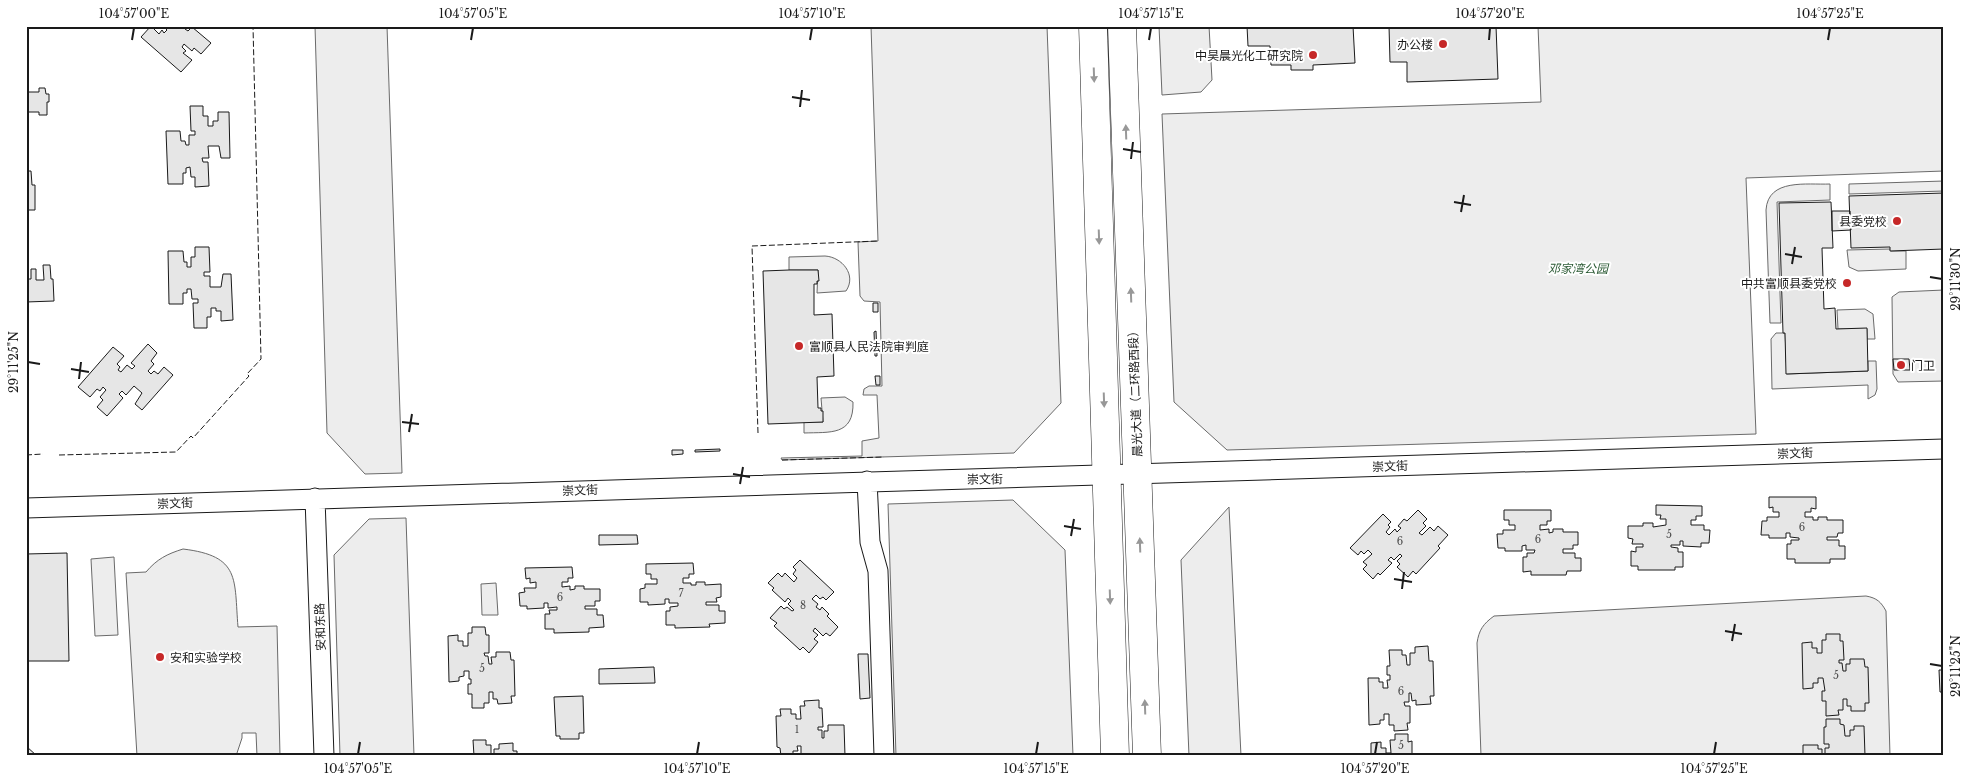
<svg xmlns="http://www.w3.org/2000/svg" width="1970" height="782" font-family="'Libre Baskerville','Noto Sans SC',serif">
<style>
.green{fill:#ededed;stroke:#6a6a6a}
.building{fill:#e6e6e6;stroke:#1a1a1a}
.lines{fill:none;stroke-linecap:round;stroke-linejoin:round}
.minor-casing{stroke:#1a1a1a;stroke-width:21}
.highway-casing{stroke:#1a1a1a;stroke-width:29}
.minor{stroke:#fff;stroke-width:19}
.highway{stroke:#fff;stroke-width:28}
.fence{stroke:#1a1a1a;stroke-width:1;stroke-dasharray:6 2.5;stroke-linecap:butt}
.oneway{fill:#989898}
.ticks{fill:none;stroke:#1a1a1a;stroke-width:2}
.poi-dot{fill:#c62828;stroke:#fff;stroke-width:2}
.labels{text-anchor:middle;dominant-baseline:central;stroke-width:4;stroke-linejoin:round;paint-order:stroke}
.number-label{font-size:10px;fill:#4d4d4d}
.poi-label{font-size:12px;fill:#1a1a1a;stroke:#fff;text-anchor:end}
.park-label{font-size:12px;font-style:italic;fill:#2b5a34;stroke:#fff}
.street-label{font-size:12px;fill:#1a1a1a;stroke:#fff}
.neatline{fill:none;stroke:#1a1a1a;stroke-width:2}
.ticks-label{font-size:12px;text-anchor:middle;fill:#1a1a1a}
</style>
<rect width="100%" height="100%" fill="#fff"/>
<path class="green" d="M315,26H387L402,473L365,474L327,433Z
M871,26H1047L1061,403L1014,453L782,460L781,458L862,456V441L879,438L877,395H863L864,389L869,386H882L880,302L864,301L860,296L858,242L878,241Z
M1159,26H1209L1212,80L1201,92L1162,95Z
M1538,26H1944V171L1746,178L1756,434L1227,450L1174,402L1162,114L1541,102Z
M1944,181V191L1849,194V184Z
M1830,184V200L1777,202L1781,323H1770L1766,210C1768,178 1807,185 1830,184Z
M1890,249L1891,251H1906V269L1858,271L1849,267L1847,250Z
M825,256C842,257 857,275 846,291L817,293L818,270H789V257Z
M1944,290V381L1898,382L1893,374L1892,297L1899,292Z
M1865,309L1873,314L1875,339H1867V329H1838L1837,310Z
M1776,333H1785L1787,374L1868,371V361H1876L1877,389L1875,395L1868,399V385L1772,389L1771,339Z
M845,397L853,402C854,436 830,432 804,433V422H823L821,398Z
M1013,500L1065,550L1073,756H896L888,504Z
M1229,507L1241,756H1189L1181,560Z
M406,518L414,756H340L334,555L369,519Z
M183,549C241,556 234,579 238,627L277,626L280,756H257L256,733H242V738L236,756H137L126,573L146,572C157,559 167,554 183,549Z
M114,557L118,635L95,636L91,559Z
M496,583L498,615H482L481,584Z
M1866,596C1877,598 1881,602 1886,611L1890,756H1481L1477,643C1479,630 1483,624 1494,616Z"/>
<path class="building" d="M151,26L159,34L162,30L164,33L167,30L163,26H188L185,29L188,31L192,27L211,43L201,54L194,48L192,51L184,44L182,47L186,51L183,53L192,60L181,72L141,37Z
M1247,26H1353L1355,63L1313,65V70H1291V65H1271L1270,46H1248Z
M1389,26H1496L1498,79L1407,82V62H1390Z
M39,88H45L46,94H49V102H47V115H39V112H28V109H26V90H28V92H39Z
M190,106H203V116H208V126H213V121H218V112H229L230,158H221L219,146H208L209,158H202L203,162H208L209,186L195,187V177H191L190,167L186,168V173H183V184H168L166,131H180L181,141H185L186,145H189V135H195V131H191Z
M26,171H31L32,185H35V210H26Z
M1944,193V249L1890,251V247L1851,248L1849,196Z
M1831,202L1833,248H1822L1824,309L1835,308L1836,329L1867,328L1868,371L1786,374L1785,333H1783L1779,203Z
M1832,211H1850L1851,230L1832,231Z
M195,247H209L210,272H204V276H210V287H221L223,274H231L233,320L221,321V311H216V308H211V317H207V328H194L193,303H198V299H192L191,289H187V293H183V304H169L168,251H183L184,262H187V267H191V257H195Z
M43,265H50L51,279H53L54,301L26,302V279H31V269H36V280H44Z
M789,270H818L819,281H817V284H814V315L832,314L834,376L817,377L818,408H821V411H823V422L768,424L763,271Z
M873,303H878V312H873Z
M876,331L877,356H875L874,332Z
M148,344L157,353L151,361L154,364L148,371L151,374L154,371L158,374L164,367L173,375L142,410L135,404L142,393L134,386L126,395L122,391L119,394L123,398L107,416L97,407L103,400L100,397L106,390L103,387L100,391L97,389L90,397L78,387L113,347L124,356L117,364L120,367L118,370L121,372L127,365L132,369L135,366L131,363Z
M1893,359H1909L1910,370H1894Z
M875,376H880V385H876Z
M720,449V451L695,452V450Z
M672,450H683V454L672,455Z
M1769,497H1816V509L1811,508V512H1805V517H1813V520H1818V517H1827V520H1843V533H1838L1837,537H1827V540H1839V546H1845V559H1830V563H1795V559H1787V544H1791V540H1799V538L1790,537V533H1786V538H1769V535H1761L1762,521H1767V517H1779V512H1773V507L1769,508Z
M1656,505L1702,506V516H1696V520H1691V525H1704V530H1710L1709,543H1701V547L1683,546V541H1680V545H1671V547L1678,548V552H1683V567H1675V570H1638V566H1631V551L1636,552V547H1643V544H1632L1633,539L1628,538V526H1643V523H1653V527L1666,525V519H1660L1661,515H1656Z
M1418,510L1427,519L1423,523L1426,526L1419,533L1422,535L1430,527L1434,531L1438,526L1448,535L1438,546L1440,548L1416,574L1413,571L1408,577L1397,567L1400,564L1397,561L1402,556L1400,554L1394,560L1391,557L1388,560L1392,563L1380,575L1378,573L1373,579L1363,569L1367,565L1363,562L1372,554L1368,550L1364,554L1361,551L1358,555L1350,548L1383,514L1391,522L1388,525L1390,527L1386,532L1389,535L1395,529L1397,532L1401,528L1398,526L1404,519L1407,521Z
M1504,510H1551V521H1547V525H1540V530L1549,529V533L1553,532V529H1563V532H1578V545H1573V549H1563V553H1575V558H1581V571H1567L1566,575H1531V571L1523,572V557H1527V553H1534L1535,550H1526V545L1522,546V551H1505V548H1498L1497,534H1503V530H1515V525H1509V520H1504Z
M599,535H637L638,544L599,545Z
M67,553L69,661H26V554Z
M800,560L834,592L826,600L823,597L820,599L816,595L812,599L818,604L816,607L820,610L822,607L829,614L827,616L838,627L830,636L826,633L823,636L815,628L813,631L818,635L814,639L818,642L809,653L803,647L800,650L774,626L777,623L770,618L781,606L784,609L787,607L792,611L794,610L788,604L791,601L788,598L785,602L772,590L774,588L768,583L778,573L782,577L785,573L794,582L797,578L793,574L796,570L793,567Z
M693,563L694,574H689V578H683V583H691V585H696V582H705V585L721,584V597L716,598L717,602H706V605H719V611H725V623L709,624L710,627L675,628V625H666V611H670V607L678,606V603H669V599H665V604L648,605V602H640V589L645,588V584H657V579H651V574H646V564Z
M572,567L573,578H568V582H562V587L570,586V590L575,589V586H584V589H600V601H595V606H585V609H597V615H603L604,627L589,628V632L554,633V629H545V614H550L549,610H557V607L548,608V603H544V608L527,609V606H520L519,593L525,592L524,588H536V582L530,583V578L526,579L525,568Z
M472,627H485L486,635H489V653H484L485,656H488L489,664H492L491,657H496V652H510L511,660H514L515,696H511L512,703L498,704L497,699H493V692H489V703H484V708H472V694H468V684H471V679H469V671H464V676L459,677V681L449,682L448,636L458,635V641H463V646H468V633H472Z
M1826,634H1840V641H1843L1844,660H1839V663H1842L1843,671H1846V664H1850V659H1864L1865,667H1868L1869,703H1865V711H1851V706H1847V699H1843V710H1838L1839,715L1826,716V701H1822V691H1825L1823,678H1818V683H1813V688L1803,689L1802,643L1812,642V648H1817V653H1822V640H1826Z
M1428,646L1429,661H1433L1434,696H1430L1431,704L1416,705V700L1412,701L1411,693H1409V702H1404L1405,706H1410V723H1407L1408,730L1394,731V725H1389V714H1384V720H1380V724L1369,725L1368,678H1379V682H1383V688H1388L1387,680H1390V675H1387V666H1390L1389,650H1402V655H1406L1407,665H1410V653H1415V647Z
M858,654H868L870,698L860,699Z
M654,667L655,683L599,684V669Z
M1939,670H1944V692H1940Z
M583,696L584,733H579V739H560V736H556L554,697Z
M819,700V708H822L823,727H818V730H822V738H824V731H828V725H844L845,756H803V754H801V746H797L798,751H793V756H781L780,748L777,747L776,716H781L780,709H791V714H796V719H801L800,706H805L804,701Z
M1826,719H1840V724L1844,725L1845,736H1850V730H1854V726H1864L1865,756H1825V748H1829V744H1824V727H1826Z
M1395,734H1408V742L1412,741V756H1371V743L1381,742V748H1386V753H1391L1390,740H1395Z
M473,740H486V745H491V756H494V749H499V744L513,743V751H517V756H474Z
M1803,745H1818V749H1822V756H1800V754H1803Z
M26,746L37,756H26Z"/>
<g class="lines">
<defs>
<path id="minor" d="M867,481L870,542L878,571L884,756
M315,498L324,756
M26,508L1944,449"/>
<path id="highway" d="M1093,26L1115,756
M1122,26L1147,756"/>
</defs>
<use href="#minor" class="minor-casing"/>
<use href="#highway" class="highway-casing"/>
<use href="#minor" class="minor"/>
<use href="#highway" class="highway"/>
<path class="fence" d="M758,433L752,246L878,241
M26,455L43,454
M59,455L176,452L191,436L193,438L249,376L247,374L261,359L253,26
M782,460L884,457"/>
</g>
<defs><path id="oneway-solid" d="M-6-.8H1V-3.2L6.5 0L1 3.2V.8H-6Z" transform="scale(1.25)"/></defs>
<g class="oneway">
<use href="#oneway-solid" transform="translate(1094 75) rotate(88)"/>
<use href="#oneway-solid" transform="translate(1126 132) rotate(-92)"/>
<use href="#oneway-solid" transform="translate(1099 237) rotate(88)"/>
<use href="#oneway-solid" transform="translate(1131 295) rotate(-92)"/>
<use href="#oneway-solid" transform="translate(1104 400) rotate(88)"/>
<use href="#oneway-solid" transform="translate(1140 545) rotate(-92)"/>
<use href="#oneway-solid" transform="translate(1110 597) rotate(88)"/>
<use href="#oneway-solid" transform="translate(1145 707) rotate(-92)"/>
</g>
<path class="ticks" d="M132,40L134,28M471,40L473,28M810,40L812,28M1149,40L1151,28M1489,40L1490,28M1828,40L1830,28M792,97L810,100M800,107L802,90M1123,149L1141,152M1131,159L1133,142M1454,202L1471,205M1461,212L1464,195M1785,254L1802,257M1792,264L1795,247M1930,277L1942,279M28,362L40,364M71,369L89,372M79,379L81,362M402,422L419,424M409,432L412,414M733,474L750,477M740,484L743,467M1064,526L1081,529M1071,536L1074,519M1394,579L1412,582M1402,589L1404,572M1725,631L1742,634M1732,641L1735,624M1930,664L1942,666M358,754L360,742M697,754L699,742M1036,754L1038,742M1375,754L1377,742M1714,754L1716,742"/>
<g class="poi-dot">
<circle cx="1443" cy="44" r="5"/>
<circle cx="1313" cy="55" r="5"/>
<circle cx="1897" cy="221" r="5"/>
<circle cx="1847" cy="283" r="5"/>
<circle cx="799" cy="346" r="5"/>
<circle cx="1901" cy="365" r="5"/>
<circle cx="160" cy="657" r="5"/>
</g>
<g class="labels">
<g class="number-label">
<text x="1802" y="527">6</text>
<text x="1669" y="534">5</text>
<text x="1538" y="539">6</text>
<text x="1400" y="541">6</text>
<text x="681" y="593">7</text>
<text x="560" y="597">6</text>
<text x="803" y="605">8</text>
<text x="482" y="668">5</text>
<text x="1836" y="675">5</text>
<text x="1401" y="691">6</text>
<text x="797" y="729">1</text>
<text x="1401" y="745">5</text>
</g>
<g class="poi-label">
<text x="1433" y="44">办公楼</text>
<text x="1303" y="55">中昊晨光化工研究院</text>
<text x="1887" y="221">县委党校</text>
<text x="1837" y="283">中共富顺县委党校</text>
<text x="809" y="346" text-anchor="start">富顺县人民法院审判庭</text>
<text x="1911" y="365" text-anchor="start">门卫</text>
<text x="170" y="657" text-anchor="start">安和实验学校</text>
</g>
<g class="park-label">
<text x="1578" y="268">邓家湾公园</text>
</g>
<g class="street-label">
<text transform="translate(1135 391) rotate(-92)">晨光大道（二环路西段）</text>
<text transform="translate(1795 453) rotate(-2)">崇文街</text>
<text transform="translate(1390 466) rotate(-2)">崇文街</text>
<text transform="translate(985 479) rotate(-1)">崇文街</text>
<text transform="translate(580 490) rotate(-2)">崇文街</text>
<text transform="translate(175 503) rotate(-2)">崇文街</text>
<text transform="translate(320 627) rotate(-92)">安和东路</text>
</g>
</g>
<rect width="1970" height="782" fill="none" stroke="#ffffff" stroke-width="55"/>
<rect x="28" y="28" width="1914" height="726" class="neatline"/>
<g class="ticks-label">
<text x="134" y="18">104°57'00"E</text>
<text x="473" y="18">104°57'05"E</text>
<text x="812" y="18">104°57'10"E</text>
<text x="1151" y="18">104°57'15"E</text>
<text x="1490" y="18">104°57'20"E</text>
<text x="1830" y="18">104°57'25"E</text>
<text transform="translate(1956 279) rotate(-90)" y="4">29°11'30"N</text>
<text transform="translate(14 362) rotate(-90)" y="4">29°11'25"N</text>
<text transform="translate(1956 666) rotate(-90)" y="4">29°11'25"N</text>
<text x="358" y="773">104°57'05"E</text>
<text x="697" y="773">104°57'10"E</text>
<text x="1036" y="773">104°57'15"E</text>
<text x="1375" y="773">104°57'20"E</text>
<text x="1714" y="773">104°57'25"E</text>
</g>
</svg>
